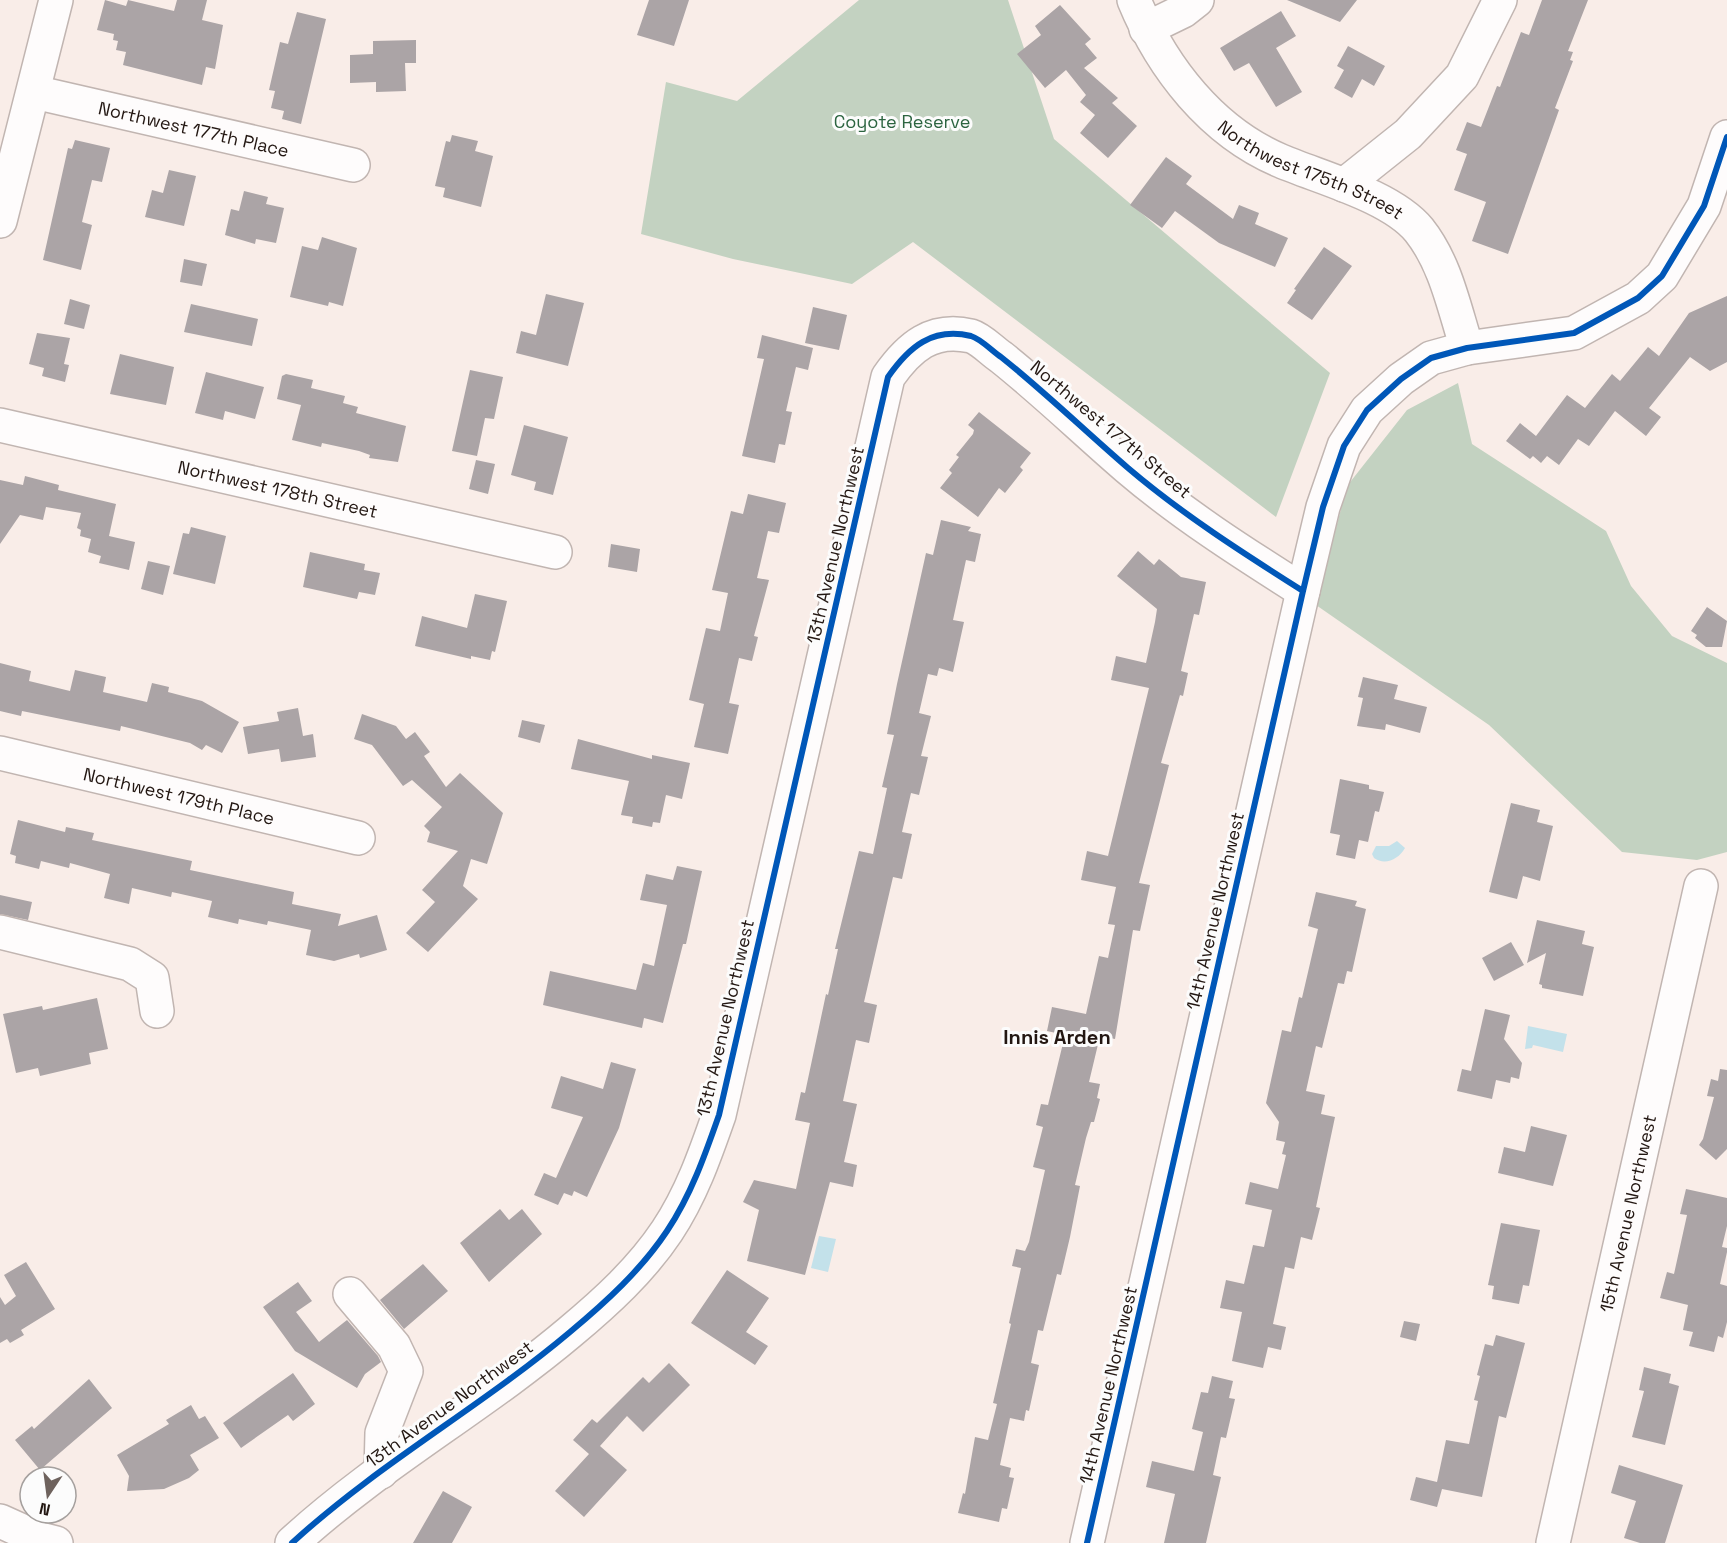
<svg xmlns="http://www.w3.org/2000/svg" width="1727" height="1543" font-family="'Space Grotesk',sans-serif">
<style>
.forest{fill:#c3d2c1}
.water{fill:#c3e1ea}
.building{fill:#aba4a6}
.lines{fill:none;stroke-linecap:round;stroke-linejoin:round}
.minor-casing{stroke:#c1b5b1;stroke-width:36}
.minor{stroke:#fefcfc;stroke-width:33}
.cycleway-casing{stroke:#fcfcfc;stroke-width:10}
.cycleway{stroke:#0057b8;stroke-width:6}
.labels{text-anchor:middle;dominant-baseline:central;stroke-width:6;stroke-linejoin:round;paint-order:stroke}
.park-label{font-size:18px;fill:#2c6440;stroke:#fcfcfc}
.street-label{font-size:18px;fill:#231712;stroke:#fcfcfc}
.neighbourhood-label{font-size:20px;font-weight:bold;fill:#231712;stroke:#fcfcfc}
</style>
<rect width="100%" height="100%" fill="#f9ede8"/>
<path class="forest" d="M859,0H1008L1054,139L1330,373L1276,517L913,242L852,284L733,259L641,234L666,82L737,101Z
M1458,383L1472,444L1606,531L1631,586L1672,636L1727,663V852L1697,860L1622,852L1489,725L1316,605L1347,486L1407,410Z"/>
<path class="water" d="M1397,841L1405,848C1399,859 1385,866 1374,858L1372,854L1376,846H1389Z
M1528,1026L1567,1034L1563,1052L1533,1045L1532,1048L1525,1049Z
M819,1236L836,1239L828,1272L811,1268Z"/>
<path class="building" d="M105,0L126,6L128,0L174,11L177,0H207L202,20L223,25L215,69L206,67L202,85L123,65L126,52L116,50L118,41L113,40L114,34L97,30Z
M649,0H689L674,46L637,35Z
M1287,0H1357L1340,22Z
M1542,0H1588L1568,51L1573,52L1570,60L1573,61L1555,108L1559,110L1508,254L1472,241L1486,202L1454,190L1467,154L1456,150L1467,122L1481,127L1497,86L1500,87L1521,32L1529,35Z
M1060,5L1091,39L1085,44L1097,58L1084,68L1118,98L1112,103L1137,126L1108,158L1080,133L1095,115L1080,102L1086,95L1066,70L1045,88L1017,54L1041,35L1035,26Z
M1281,11L1296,36L1276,48L1302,92L1276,107L1249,63L1234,71L1220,48Z
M297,12L326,19L301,124L282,119L284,111L271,108L275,91L269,90L280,42L288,44Z
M416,40V63H405L406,91L376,92V82L350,83V55L373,54V41Z
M1348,46L1385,66L1374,86L1362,79L1352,98L1334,88L1344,70L1337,66Z
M452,135L478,141L475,151L493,156L481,207L443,197L445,188L435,186L446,141L450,142Z
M75,140L110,148L102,182L92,180L82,222L92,225L81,270L43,260L68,148L72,149Z
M1166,157L1192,176L1186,184L1233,219L1239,205L1259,213L1255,224L1288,238L1275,267L1219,243L1175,211L1162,228L1130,205Z
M169,170L196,176L184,226L145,217L152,190L163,193Z
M244,191L268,197L266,204L284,208L276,243L256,239L255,244L225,235L231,209L239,211Z
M322,237L357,248L343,306L329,302L328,306L290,297L302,246L318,250Z
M1324,247L1352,266L1312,320L1287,303L1296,290L1294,289Z
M184,259L207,264L202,286L180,282Z
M546,294L584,303L568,366L516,353L521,331L536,335Z
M1727,296V362L1710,371L1690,357L1649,408L1661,417L1646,436L1615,411L1589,446L1578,439L1559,465L1547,456L1541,463L1533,456L1530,459L1506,441L1520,423L1536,436L1567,395L1585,408L1612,374L1620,381L1648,347L1659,356L1689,313Z
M70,299L90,305L84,329L64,324Z
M191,304L258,319L252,346L184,332Z
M813,307L847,315L839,350L805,343Z
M37,333L70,338L64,364L69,365L65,382L42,376L44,368L29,364Z
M762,335L813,348L808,370L796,367L786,411L792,412L785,445L779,444L775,463L742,456L764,359L757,358Z
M120,354L174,367L166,405L110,394Z
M470,370L503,377L494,419L485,418L477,456L452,451Z
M206,372L264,387L255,419L225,411L223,420L195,413Z
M286,374L313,380L311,388L345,396L343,403L358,407L356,413L406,426L398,462L369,458L370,455L359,451L322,443L321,447L292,440L301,405L277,399L282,376Z
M979,412L1031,453L1020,467L1023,470L1005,493L999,488L978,517L940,488L952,473L949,470L959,457L956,455L973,434L974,430L968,425Z
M524,425L568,437L553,495L534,490L536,482L511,475Z
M476,460L495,464L488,494L469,489Z
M25,476L59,485L58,490L116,504L109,536L135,542L129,570L99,563L101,556L88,552L91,539L80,536L81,530L77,528L81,513L46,507L43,520L20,515L0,544V480L23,485Z
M748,494L786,503L779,533L768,531L757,578L769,580L754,636L758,637L752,661L739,658L729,703L739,705L728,754L694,747L704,704L689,700L706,628L720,631L728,593L712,590L731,511L743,514Z
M941,520L971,527L968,531L981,534L975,562L966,560L953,620L964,622L953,672L939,668L937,676L928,674L919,713L931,716L921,756L928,757L919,795L911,793L902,832L912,834L902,879L893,877L864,1002L877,1005L869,1043L856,1040L843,1101L857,1104L844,1162L857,1165L853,1187L830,1182L805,1275L747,1261L759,1210L743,1202L754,1180L796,1189L810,1123L795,1120L801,1092L805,1093L826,994L828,995L838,949H835L859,851L873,854L887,788L882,787L894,735L887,734L897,684L926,553L933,555Z
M191,527L226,536L215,584L173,574L183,533L189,534Z
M611,544L640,549L637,572L608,567Z
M1138,551L1154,565L1159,559L1181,577L1206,582L1199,615L1194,614L1181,671L1188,673L1183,696L1180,695L1161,763L1169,765L1139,883L1150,885L1140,931L1133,930L1115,1039L1100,1036L1089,1082L1100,1084L1097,1098L1100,1099L1094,1122H1091L1086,1138L1075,1185L1080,1186L1070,1237L1061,1275L1057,1274L1043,1331L1038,1330L1031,1363L1039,1365L1029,1411L1026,1410L1024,1421L1010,1418L1000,1465L1011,1468L1009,1477L1014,1478L1007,1509L1002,1508L999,1522L958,1513L963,1493L965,1494L975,1437L988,1440L997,1404L993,1403L1011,1324L1009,1323L1021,1268L1012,1266L1016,1249L1025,1251L1029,1242L1045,1170L1033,1167L1043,1127L1036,1125L1041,1104L1048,1105L1065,1035L1047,1031L1052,1007L1086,1014L1099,956L1108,958L1115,925L1108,924L1116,887L1081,880L1087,851L1108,856L1149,688L1111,680L1116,656L1146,663L1155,622L1157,609L1117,576Z
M310,552L365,564L364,570L380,573L375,595L359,592L357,599L303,587Z
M148,561L170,566L163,595L141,589Z
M475,594L507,601L495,652L492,651L490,660L471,656V659L415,646L422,616L467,628Z
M1707,607L1727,621L1722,647H1706L1695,638L1697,635L1691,631Z
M0,663L31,671L29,681L70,691L75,670L106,677L103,692L147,702L152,683L169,687L168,692L202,701L239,722L222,753L206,745L202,750L190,743L121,726L120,731L22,711L21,716L0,711Z
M1363,677L1398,685L1394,699L1427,707L1420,733L1386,724L1385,730L1357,726L1363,698L1358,697Z
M298,708L303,736L313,734L316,757L281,762L279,749L248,754L243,727L279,721L277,712Z
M362,714L396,726L406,739L415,732L430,752L424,756L446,787L460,773L503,813L487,864L471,859L463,886L478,899L428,952L406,933L435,902L422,890L458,851L427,842L430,832L424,826L442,807L412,780L403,786L372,745L354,739Z
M522,720L545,725L540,743L518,737Z
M578,739L652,759V755L690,763L682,799L666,795L660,823L653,822L652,827L632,823L633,817L621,815L629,781L571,769Z
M1340,779L1369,785V789L1384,792L1379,812L1375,811L1368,842L1359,840L1355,859L1336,855L1340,835L1330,833Z
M1511,803L1540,810L1537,822L1553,826L1540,881L1523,876L1517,899L1489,892Z
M18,820L65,832L66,827L94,833L92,840L192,861L190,870L294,892L292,904L341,914L338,926L377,915L387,950L360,958L359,954L334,961L306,955L311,930L268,921L267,925L239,919L238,924L208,917L212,901L172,892L171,897L132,888L129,904L104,898L110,874L70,863L69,868L41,861L39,869L15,863L16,856L10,854Z
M677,866L702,871L686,944H683L663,1023L644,1018L642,1028L543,1005L550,971L636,990L643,963L654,966L667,905L640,900L646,874L673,880Z
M1316,892L1357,901L1355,906L1366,909L1352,972L1347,971L1344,984L1338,983L1322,1048L1316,1046L1306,1091L1325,1095L1321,1114L1335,1117L1316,1207L1320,1208L1312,1240L1301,1237L1294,1269L1285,1267L1273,1324L1286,1327L1281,1350L1268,1347L1263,1368L1232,1361L1242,1312L1220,1308L1226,1280L1244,1284L1253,1245L1264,1247L1272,1210L1245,1204L1250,1182L1278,1189L1286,1155L1282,1154L1285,1142L1276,1140L1279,1122L1266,1103L1282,1030L1291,1032L1299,997L1302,998L1318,929L1308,926Z
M0,895L32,902L28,920L0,914Z
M1537,920L1585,931L1582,944L1594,947L1583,996L1542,988V985L1539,984L1546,953L1527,963Z
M1511,942L1524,965L1494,981L1482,958Z
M97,998L108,1049L89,1053L91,1064L40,1076L38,1068L16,1073L3,1014L42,1006L43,1010Z
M1485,1009L1510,1015L1504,1039L1522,1063L1519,1079L1511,1077L1510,1083L1496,1080L1492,1099L1457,1091L1462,1069L1471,1071Z
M611,1062L636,1069L619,1128L587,1197L574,1191L572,1196L564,1193L558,1205L534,1195L544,1173L556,1178L583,1117L551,1108L561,1076L603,1089Z
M1720,1069L1727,1070V1149L1716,1160L1699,1145L1703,1139L1714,1097L1707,1096L1711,1079L1718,1081Z
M1531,1126L1567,1135L1553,1186L1498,1173L1504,1147L1525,1152Z
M1686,1189L1727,1198V1226L1722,1247L1727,1248V1252L1720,1284L1727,1286V1322L1723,1338L1718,1336L1714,1352L1689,1346L1693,1332L1683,1330L1688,1305L1660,1298L1667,1272L1674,1274L1687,1215L1680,1214Z
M500,1209L509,1220L522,1209L542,1234L489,1282L460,1243Z
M1501,1223L1540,1230L1529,1286L1523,1285L1519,1304L1492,1299L1494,1286L1488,1285Z
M26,1262L55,1309L21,1330L24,1335L10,1343L7,1339L0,1343V1297L5,1305L16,1296L4,1275Z
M423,1264L448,1291L404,1329L380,1300Z
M727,1270L769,1298L746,1332L768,1346L755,1365L691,1323Z
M298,1282L312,1301L296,1312L319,1342L347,1320L378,1356L381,1362L365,1374L357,1388L295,1351L263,1307Z
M1404,1321L1420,1324L1416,1341L1400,1337Z
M1496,1335L1525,1343L1506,1418L1499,1416L1482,1497L1442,1489L1437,1507L1410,1500L1416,1477L1437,1482L1446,1440L1469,1444L1478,1401L1474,1400L1480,1376L1477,1375L1485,1344L1493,1346Z
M669,1363L690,1385L643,1432L627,1416L600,1446L627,1470L584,1517L555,1491L589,1454L573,1440L592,1419L597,1423L643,1377L649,1383Z
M1644,1367L1671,1374L1669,1383L1679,1386L1665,1445L1632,1437L1644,1391L1639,1390Z
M293,1373L315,1404L293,1421L288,1415L241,1448L223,1423Z
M1212,1376L1233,1381L1229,1398L1235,1399L1226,1438L1221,1437L1213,1475L1221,1477L1206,1543H1164L1175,1494L1146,1487L1152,1461L1194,1471L1203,1432L1192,1429L1201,1392L1208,1393Z
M89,1379L112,1408L40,1470L15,1440L32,1426L34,1429Z
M191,1405L199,1419L205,1416L219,1438L190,1455L199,1470L189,1478L164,1489L127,1491L129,1476L117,1455L169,1424L166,1420Z
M1619,1465L1683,1485L1665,1543H1640L1624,1538L1636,1501L1611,1493Z
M443,1491L472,1507L452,1543H413Z"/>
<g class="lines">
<defs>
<g id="minor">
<path id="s1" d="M1134,0C1162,68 1212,132 1281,161C1321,178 1391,196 1419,230C1446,264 1454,308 1467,348"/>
<path d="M1146,29L1183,11L1197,0"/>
<path id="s2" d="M34,92L353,165"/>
<path d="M1344,185L1408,134L1462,76L1500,0"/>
<path d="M0,221L56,0"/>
<path id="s3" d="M0,425L555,552"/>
<path id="s4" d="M0,753L358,838"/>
<path d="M0,932L130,964L152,978L157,1011"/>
<path d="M350,1294L394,1346L406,1371L382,1433L381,1472"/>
<path d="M0,1521L40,1539L56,1543"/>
<path d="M292,1543C378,1464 481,1407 570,1332C606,1302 641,1270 667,1231C691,1195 705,1155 719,1115L888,377C909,347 932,327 971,336C981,339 992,351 1001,357C1045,392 1085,431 1128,468C1182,514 1243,553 1303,591"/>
<path d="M1087,1543L1303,591L1323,507L1344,446L1367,410L1401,379L1431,358L1467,348L1574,333L1638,298L1662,276L1704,206L1727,137"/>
<path id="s5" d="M1553,1543L1701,886"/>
</g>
</defs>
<use href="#minor" class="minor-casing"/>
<use href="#minor" class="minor"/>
<defs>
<path id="cycleway" d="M292,1543C378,1464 481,1407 570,1332C606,1302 641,1270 667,1231C691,1195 705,1155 719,1115L888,377C909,347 932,327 971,336C981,339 992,351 1001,357C1045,392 1085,431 1128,468C1182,514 1243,553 1303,591
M1087,1543L1303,591L1323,507L1344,446L1367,410L1401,379L1431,358L1467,348L1574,333L1638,298L1662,276L1704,206L1727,137"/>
</defs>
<use href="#cycleway" class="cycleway-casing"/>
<use href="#cycleway" class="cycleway"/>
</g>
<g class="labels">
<g class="park-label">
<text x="902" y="121">Coyote Reserve</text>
</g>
<g class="street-label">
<text stroke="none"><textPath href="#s2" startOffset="164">Northwest 177th Place</textPath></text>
<text stroke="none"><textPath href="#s1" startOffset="254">Northwest 175th Street</textPath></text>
<text transform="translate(1111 429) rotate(40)">Northwest 177th Street</text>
<text stroke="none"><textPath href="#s3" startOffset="285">Northwest 178th Street</textPath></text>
<text transform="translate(835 545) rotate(-77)">13th Avenue Northwest</text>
<text stroke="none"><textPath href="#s4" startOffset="184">Northwest 179th Place</textPath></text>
<text transform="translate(1215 911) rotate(-77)">14th Avenue Northwest</text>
<text transform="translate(725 1018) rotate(-77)">13th Avenue Northwest</text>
<text stroke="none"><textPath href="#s5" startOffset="338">15th Avenue Northwest</textPath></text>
<text transform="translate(1108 1385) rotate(-77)">14th Avenue Northwest</text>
<text transform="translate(449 1404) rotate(-36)">13th Avenue Northwest</text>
</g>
<g class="neighbourhood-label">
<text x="1057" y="1037">Innis Arden</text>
</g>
</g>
<g transform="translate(48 1495) rotate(193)"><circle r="28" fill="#fcfcfc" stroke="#a5a09e" stroke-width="1.5"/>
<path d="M0-4.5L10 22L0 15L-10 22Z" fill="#6e625d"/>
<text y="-9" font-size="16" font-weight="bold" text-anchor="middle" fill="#231712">N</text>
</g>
</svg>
